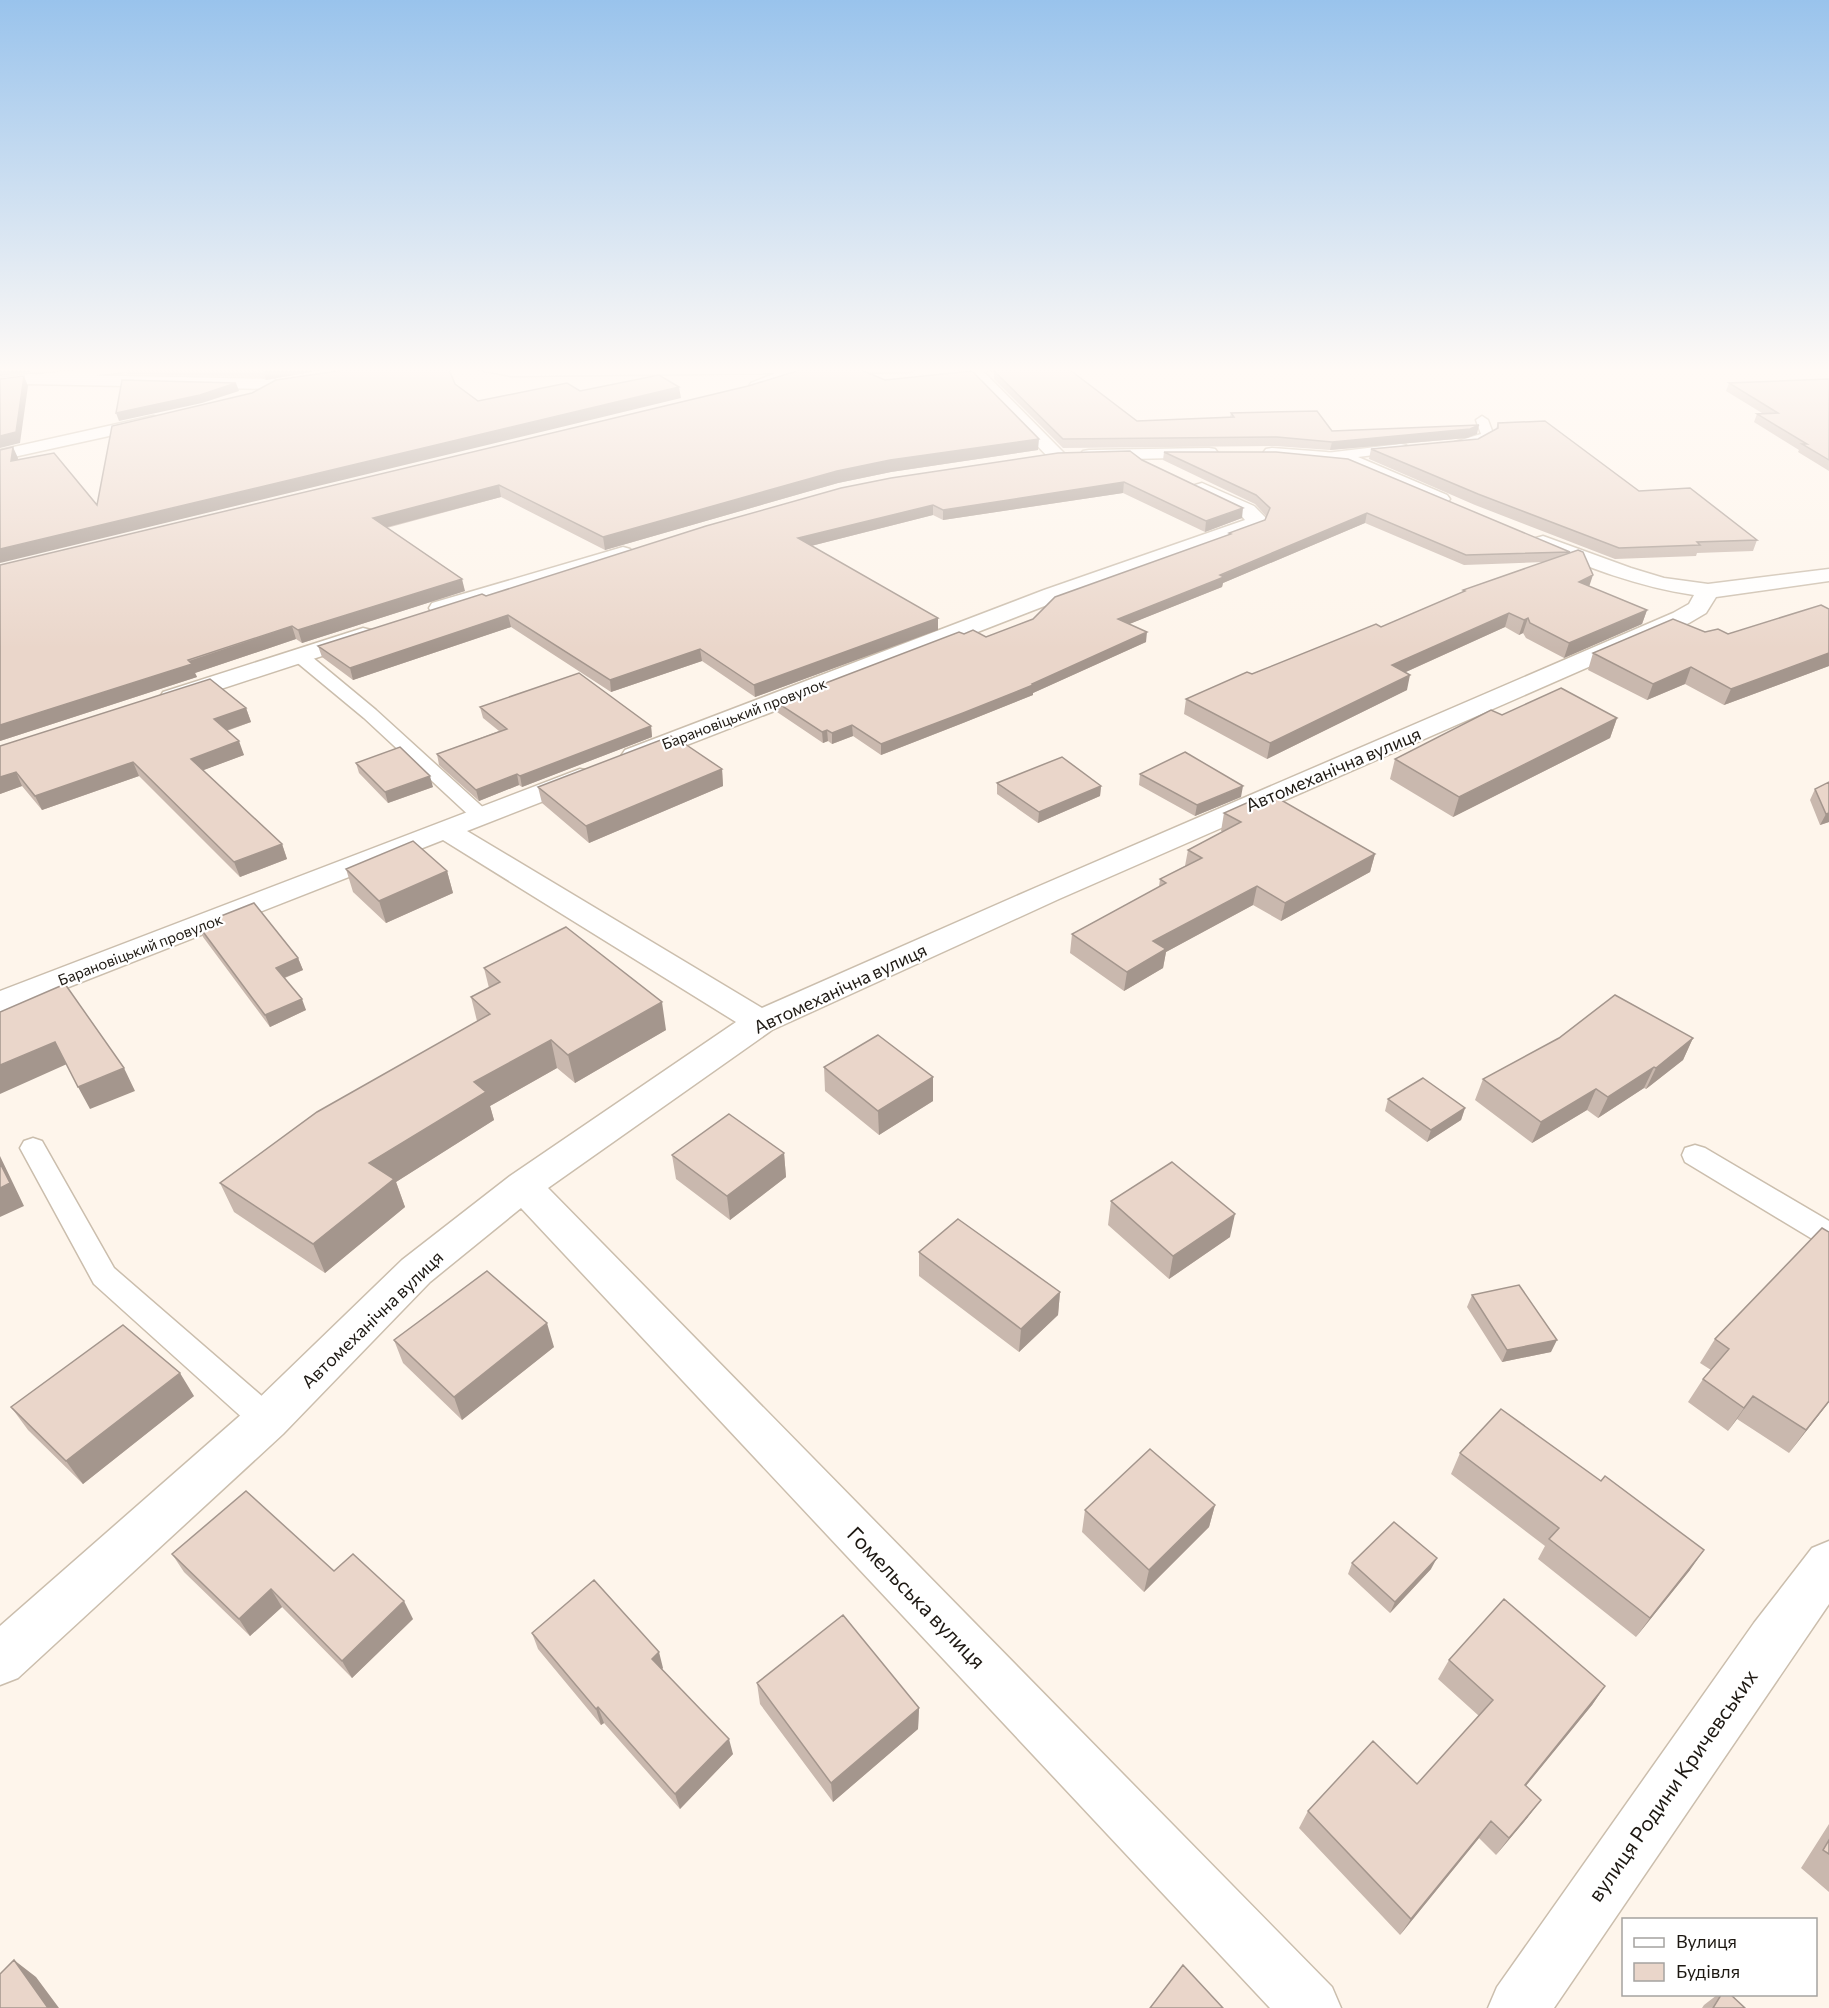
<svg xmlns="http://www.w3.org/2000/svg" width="1829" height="2008" font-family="Commissioner,sans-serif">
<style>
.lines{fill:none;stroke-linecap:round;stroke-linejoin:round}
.service-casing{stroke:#cbbead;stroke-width:3}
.minor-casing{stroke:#cbbead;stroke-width:3}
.service{fill:#fff;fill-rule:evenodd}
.minor{fill:#fff;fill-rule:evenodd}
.wall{fill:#c9b8ae}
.shaded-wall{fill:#a4968d}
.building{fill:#ead6ca;stroke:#a4968d;stroke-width:1.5}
.labels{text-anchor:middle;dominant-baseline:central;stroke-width:4.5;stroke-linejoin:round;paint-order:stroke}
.far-street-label{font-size:15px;fill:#1d1812;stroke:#fff}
.street-label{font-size:18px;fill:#1d1812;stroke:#fff}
.near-street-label{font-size:21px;fill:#1d1812;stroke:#fff}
</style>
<rect width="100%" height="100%" fill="#fef5eb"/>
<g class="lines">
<defs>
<path id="service" d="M104,367H145L140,370L41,382L35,378L41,374Z
M1021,367L1016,370L971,371L965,368Z
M1482,416L1488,420L1494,436L1493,439L1470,448H1455L1453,445L1455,442L1481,434L1476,420Z
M1401,444L1406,445L1408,448L1406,451L1326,461L1319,457L1326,453Z
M300,651L306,652L376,710L488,812L491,816L488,820H474L364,718L294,660L291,656L294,652Z
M33,1138L42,1141L114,1268L278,1410L283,1420L278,1430L267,1434L256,1430L94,1284L20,1148L24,1141Z
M1695,1145L1705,1148L1829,1221V1246L1819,1243L1685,1162L1682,1155L1685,1148Z"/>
<path id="minor" d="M478,367H918L910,372L806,373L757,391L751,389L749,386L751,383L776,373L511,376L480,370Z
M953,367H979L1063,452L1066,456L1063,460H1051L966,372L955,370Z
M29,374L274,379L282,384L274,389L29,384L0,388V378Z
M153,416L159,417L162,421L159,425L0,460V450Z
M1209,448L1215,449L1218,453L1215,457L1089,460L1083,459L1080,455L1083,451L1089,450Z
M1272,448L1326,452L1358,457L1447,495L1450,499L1447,503H1433L1347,466L1266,457L1263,453L1266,449Z
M1202,483L1254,506L1266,518L1261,528L1060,600L643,762L634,764L625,762L621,756L625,750L1044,590L1245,520L1240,514L1195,493L1192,489L1195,485Z
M1543,536L1631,568L1664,578L1708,584L1829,569V581L1716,597L1706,613L1689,623L1059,899L772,1030L548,1188L1332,1987L1341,2008H1270L521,1208L430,1282L283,1434L18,1678L0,1685V1626L251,1406L402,1260L510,1176L736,1022L443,840L0,1014V991L580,769L590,771L593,777L590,783L467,831L762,1008L1037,887L1673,613L1689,604L1694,595C1638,587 1588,567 1536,546L1533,542L1536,538Z
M623,547L630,549L633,553L630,557L448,613L440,615L432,613L429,608L432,603Z
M363,628L371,630L375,635L371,640L181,702L172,704L163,702L160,697L163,692Z
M1829,1541V1604L1554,2008H1488L1497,1987L1754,1623L1812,1548Z"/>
</defs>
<use href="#service" class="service-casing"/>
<use href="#minor" class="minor-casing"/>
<use href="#service" class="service"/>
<use href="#minor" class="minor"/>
</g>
<path class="wall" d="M125,367H339L266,380L259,377L127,374Z
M994,371L1137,421L1230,417L1231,413L1332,431L1477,434L1467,438L1330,450L1275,446L1063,448L994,379Z
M1829,379V471L1798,452L1799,450L1754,422L1757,414L1762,413L1726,391L1729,383Z
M748,386L1038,450L891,472L838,483L605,550L501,497L387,528L465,591L302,643L296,639L195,673L197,677L0,741V565Z
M1498,423L1639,491L1757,540L1753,551L1697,553L1696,556L1615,559L1475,505L1369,459L1371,449L1478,439L1496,429Z
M1164,452L1570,552L1589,586L1647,610L1642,624L1564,658L1526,638L1523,633L1519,635L1505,627L1406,672L1407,690L1267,759L1184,714L1186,699L1381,627L1463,592V590L1543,562L1464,565L1365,523L1223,583L1222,587L1129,624L1146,642L1033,693V695L963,723L881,755L853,736L832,744L828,741L823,743L777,712L776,702L964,634L986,637L1033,619L1229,535V533L1265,520L1266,516L1255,504L1163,460Z
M1142,460L1242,518L1205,532L1123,493L943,520L933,515L811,546L938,630L755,697L702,661L611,692L511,627L353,680L322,657L318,646L486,596Z
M1829,609V666L1724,705L1685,684L1647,700L1588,670L1593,653L1705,632L1728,634Z
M480,707L651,726L652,737L522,787L519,785L479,801L439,765L437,754L499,731L483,718Z
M246,708L251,722L227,731L244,755L203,770L282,844L287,859L240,877L139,776L42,810L22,786L0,794V746Z
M1502,715L1617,718L1610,738L1453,817L1390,779L1395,759Z
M356,763L433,787L388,803L359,773Z
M722,769L723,786L589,843L542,803L538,787Z
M1140,774L1241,797L1195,816L1139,785Z
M1829,782V822L1820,825L1810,800L1815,789Z
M997,783L1101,786L1100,796L1038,823L997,794Z
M1224,813L1375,854L1370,872L1281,921L1253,905L1166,952L1163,968L1124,991L1070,953L1072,934L1159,887L1160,879L1185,866L1188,850L1223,832L1221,831Z
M346,869L447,871L453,893L386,923L353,892Z
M198,925L298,958L303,970L285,978L306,1010L270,1027L203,937Z
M484,968L666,1030L575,1083L557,1068L490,1106L494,1120L396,1182L405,1207L325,1273L234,1212L220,1183L477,1021L471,997L489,988Z
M1693,1038L1683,1060L1646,1089L1644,1088L1598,1118L1587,1110L1532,1143L1475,1100L1483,1079Z
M824,1067L933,1077V1101L879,1135L825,1091Z
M1388,1099L1465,1108L1461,1120L1427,1142L1385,1111Z
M784,1153L786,1177L730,1220L676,1179L672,1155Z
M1111,1201L1230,1237L1169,1279L1108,1225Z
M919,1252L1060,1292L1058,1315L1019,1352L919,1276Z
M1472,1295L1551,1352L1502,1362L1467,1307Z
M1715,1339L1829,1402L1789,1453L1737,1419L1728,1431L1688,1402L1703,1379L1711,1370L1700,1363Z
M394,1340L554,1347L462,1420L403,1363Z
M194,1396L83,1484L28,1430L11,1407Z
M1460,1453L1601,1481L1690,1570L1636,1637L1538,1559L1545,1546L1451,1474Z
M1215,1505L1209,1527L1144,1592L1082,1532L1085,1510Z
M172,1554L413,1619L352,1678L282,1607L250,1636L184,1572Z
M1352,1563L1431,1569L1390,1613L1348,1574Z
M532,1633L663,1668L662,1669L733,1754L680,1809L604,1723L601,1725L538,1649Z
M1449,1660L1605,1686L1592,1705L1526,1785L1528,1817L1496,1855L1479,1838L1400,1935L1299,1828L1308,1811L1417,1784L1479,1716L1438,1679Z
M757,1683L919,1708L918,1729L833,1802L760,1704Z
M1829,1824V1892L1801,1868Z
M1717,1995H1731L1745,2008H1702L1704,2005Z"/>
<path class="shaded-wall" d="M0,367H31L30,372L0,376Z
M275,367H339L266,380L263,369Z
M24,376L28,386L20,443L0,448V436Z
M236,383L239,391L202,403L119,421L116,413Z
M679,387L681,398L0,563V549Z
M1479,425L1477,434L1467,438L1330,450L1332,442Z
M1039,439L1038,450L891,472L838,483L605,550L603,537L837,471L890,460Z
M13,447L18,458L16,473L11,461Z
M1124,482L1123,493L943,520V510Z
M499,485L501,497L376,530L373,518Z
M933,505V515L799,549L798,538Z
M1243,508L1242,518L1205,532L1206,521Z
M1367,513L1365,523L1223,583L1222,587L1117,629L1118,619Z
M1593,575L1588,590L1579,582Z
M462,579L465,591L302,643L298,630Z
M1647,610L1642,624L1564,658L1569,643Z
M1509,613L1505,627L1388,680L1392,665Z
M508,615L511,627L353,680L350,668Z
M938,618V630L755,697L754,685Z
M1528,618L1523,633L1519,635L1524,620Z
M292,626L296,639L195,673L197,677L0,741V725Z
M1147,632L1146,642L1033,693V695L963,723L881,755V744L1032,684Z
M700,649L702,661L611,692L610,680Z
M1829,653V666L1724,705L1731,689Z
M1691,667L1685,684L1647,700L1653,684Z
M1410,675L1407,690L1267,759L1270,743Z
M246,708L251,722L219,733L214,719Z
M1617,718L1610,738L1453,817L1459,797Z
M852,725L853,736L832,744V733Z
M651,726L652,737L522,787L520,776Z
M827,730L828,741L823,743L822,732Z
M239,741L244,755L196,773L191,759Z
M133,762L139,776L42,810L35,796Z
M722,769L723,786L589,843L586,826Z
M16,772L22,786L0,794V777Z
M517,774L519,785L479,801L476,790Z
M430,776L433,787L388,803L385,792Z
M1101,786L1100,796L1038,823L1039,812Z
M1243,786L1241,797L1195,816L1197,805Z
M1829,813V822L1820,825L1826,814Z
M282,844L287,859L240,877L234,862Z
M1375,854L1370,872L1281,921L1285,903Z
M447,871L453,893L386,923L379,901Z
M1257,886L1253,905L1166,952L1163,968L1124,991L1127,972L1153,941Z
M298,958L303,970L281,979L276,968Z
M302,999L306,1010L270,1027L265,1015Z
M662,1002L666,1030L575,1083L568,1055Z
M1693,1038L1683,1060L1646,1089L1656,1068Z
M551,1040L557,1068L490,1106L494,1120L396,1182L405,1207L325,1273L313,1244L369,1163L474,1082Z
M55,1042L67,1064L0,1094V1065Z
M1654,1067L1644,1088L1598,1118L1608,1097Z
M124,1068L135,1091L90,1109L78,1087Z
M933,1077V1101L879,1135L878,1111Z
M1596,1089L1587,1110L1532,1143L1541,1122Z
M1465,1108L1461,1120L1427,1142L1431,1130Z
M784,1153L786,1177L730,1220L727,1196Z
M0,1156L24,1206L0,1217Z
M1235,1214L1230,1237L1169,1279L1173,1256Z
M1060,1292L1058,1315L1019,1352L1021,1329Z
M547,1323L554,1347L462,1420L454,1397Z
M1557,1340L1551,1352L1502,1362L1507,1350Z
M180,1373L194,1396L83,1484L66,1461Z
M1753,1396L1737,1419L1728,1431L1744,1408Z
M1829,1401V1402L1789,1453L1806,1430Z
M1215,1505L1209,1527L1144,1592L1149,1570Z
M1704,1550L1690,1570L1636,1637L1650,1618Z
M1437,1558L1431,1569L1390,1613L1395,1602Z
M271,1589L282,1607L250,1636L239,1619Z
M404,1601L413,1619L352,1678L342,1661Z
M659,1652L663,1668L656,1675L652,1659Z
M1605,1686L1592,1705L1512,1803L1525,1785Z
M598,1707L604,1723L601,1725L596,1709Z
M919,1708L918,1729L833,1802L831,1783Z
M729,1739L733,1754L680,1809L675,1794Z
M1541,1800L1528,1817L1496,1855L1509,1838Z
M1491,1821L1479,1838L1400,1935L1411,1919Z
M14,1960L36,1977L59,2008H48Z"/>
<path class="building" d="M259,367H275L263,369Z
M365,367H448L455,384L478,401L567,383L580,391L659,375L679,387L0,549V450L13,447L11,461L54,453L97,505L112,426L252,393L276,380Z
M810,367H854L885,380L972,371L1039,439L890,460L837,471L603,537L499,485L373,518L462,579L298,630L292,626L188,660L192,664L0,725V565L748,386Z
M1023,367H1066L1137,421L1234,417L1231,413L1317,411L1332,431L1479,425L1470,429L1332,442L1277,437L1063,439L994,371Z
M24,376L16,432L0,436V379Z
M1829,379V460L1802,444H1807L1757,414L1778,413L1729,383Z
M122,380L236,383L200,395L116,413Z
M1545,421L1639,491L1690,488L1757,540L1697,542L1700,545L1619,548L1478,494L1371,449L1478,439L1498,428V423Z
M1130,451L1142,460L1243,508L1206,521L1124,482L943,510L933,505L798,538L938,618L754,685L700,649L610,680L508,615L350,668L318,646L482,594L486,596L706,526L841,488L891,478L1058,453Z
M1164,452H1276L1348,459L1570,552L1466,555L1367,513L1220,575L1224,577L1118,619L1147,632L1032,684L1033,685L963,713L881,744L852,725L832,733L827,730L822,732L776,702L959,632L964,634L973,630L986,637L1033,619L1055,597L1231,534L1229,533L1265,520L1270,508L1256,495Z
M1578,550L1583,552L1593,575L1579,582L1647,610L1569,643L1530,623L1528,618L1524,620L1509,613L1392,665L1410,675L1270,743L1186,699L1247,672L1252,674L1376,624L1381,627L1465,591L1463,590Z
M1821,605L1829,609V653L1731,689L1691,667L1653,684L1593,653L1673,619L1705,632L1718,629L1728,634Z
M579,673L651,726L520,776L517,774L476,790L437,754L507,729L480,707Z
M210,679L246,708L214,719L239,741L191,759L282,844L234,862L133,762L35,796L16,772L0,777V746Z
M1561,688L1617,718L1459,797L1395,759L1491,710L1502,715Z
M671,736L683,745L685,744L722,769L586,826L538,787Z
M400,747L430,776L385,792L356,763Z
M1185,752L1243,786L1197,805L1140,774Z
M1062,757L1101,786L1039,812L997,783Z
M1829,782V813L1826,814L1815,789Z
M1269,793L1375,854L1285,903L1257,886L1153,941L1166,949L1127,972L1072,934L1166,883L1160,879L1202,858L1188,850L1241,822L1224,813Z
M413,841L447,871L379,901L346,869Z
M254,903L298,958L276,968L302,999L265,1015L198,925Z
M566,927L662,1002L568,1055L551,1040L474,1082L486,1092L369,1163L394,1179L313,1244L220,1183L317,1112L490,1014L471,997L500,982L484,968Z
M65,984L124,1068L78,1087L55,1042L0,1065V1012Z
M1615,995L1693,1038L1656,1068L1654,1067L1608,1097L1596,1089L1541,1122L1483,1079L1559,1038Z
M878,1035L933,1077L878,1111L824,1067Z
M1423,1078L1465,1108L1431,1130L1388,1099Z
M729,1114L784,1153L727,1196L672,1155Z
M1172,1162L1235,1214L1173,1256L1111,1201Z
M0,1163L10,1183L0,1188Z
M958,1219L1060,1292L1021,1329L919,1252Z
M1822,1228L1829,1232V1401L1806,1430L1753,1396L1744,1408L1703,1379L1729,1349L1715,1339Z
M487,1271L547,1323L454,1397L394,1340Z
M1519,1285L1557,1340L1507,1350L1472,1295Z
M123,1325L180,1373L66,1461L11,1407Z
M1501,1409L1601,1481L1605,1476L1704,1550L1650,1618L1549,1539L1559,1528L1460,1453Z
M1150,1449L1215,1505L1149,1570L1085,1510Z
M246,1491L334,1571L353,1554L404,1601L342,1661L271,1589L239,1619L172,1554Z
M1394,1522L1437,1558L1395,1602L1352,1563Z
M594,1580L659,1652L652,1659L729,1739L675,1794L598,1707L596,1709L532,1633Z
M1504,1599L1605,1686L1525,1785L1541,1800L1509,1838L1491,1821L1411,1919L1308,1811L1373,1741L1417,1784L1493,1700L1449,1660Z
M843,1615L919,1708L831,1783L757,1683Z
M1829,1840V1854L1823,1850Z
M14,1960L48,2008H0V1974Z
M1183,1965L1223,2008H1150Z
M1721,1995H1731L1745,2008H1713Z"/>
<linearGradient id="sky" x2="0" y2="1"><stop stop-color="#99c3ec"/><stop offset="0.57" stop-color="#fffaf6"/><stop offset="1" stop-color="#fffaf6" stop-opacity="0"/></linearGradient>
<rect width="1829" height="649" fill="url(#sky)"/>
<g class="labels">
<g class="far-street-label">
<text transform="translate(744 713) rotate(-21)">Барановіцький провулок</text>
<text transform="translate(140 949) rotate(-21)">Барановіцький провулок</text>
</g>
<g class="street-label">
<text transform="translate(1333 769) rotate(-23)">Автомеханічна вулиця</text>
<text transform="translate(840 988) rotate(-25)">Автомеханічна вулиця</text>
<text transform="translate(372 1319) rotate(-44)">Автомеханічна вулиця</text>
</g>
<g class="near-street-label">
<text transform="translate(917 1597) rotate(46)">Гомельська вулиця</text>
<text transform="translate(1672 1785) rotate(-55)">вулиця Родини Кричевських</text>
</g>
</g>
<rect x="1622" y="1918" width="195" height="78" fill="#ffffff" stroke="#a5a3a0" stroke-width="1.5"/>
<rect x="1634" y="1938" width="30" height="9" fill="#ffffff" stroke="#a5a3a0" stroke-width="1.5"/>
<text x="1676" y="1948" font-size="18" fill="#1d1812">Вулиця</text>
<rect x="1634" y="1963" width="30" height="18" fill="#ead6ca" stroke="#a5a3a0" stroke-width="1.5"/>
<text x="1676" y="1978" font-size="18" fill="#1d1812">Будівля</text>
</svg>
